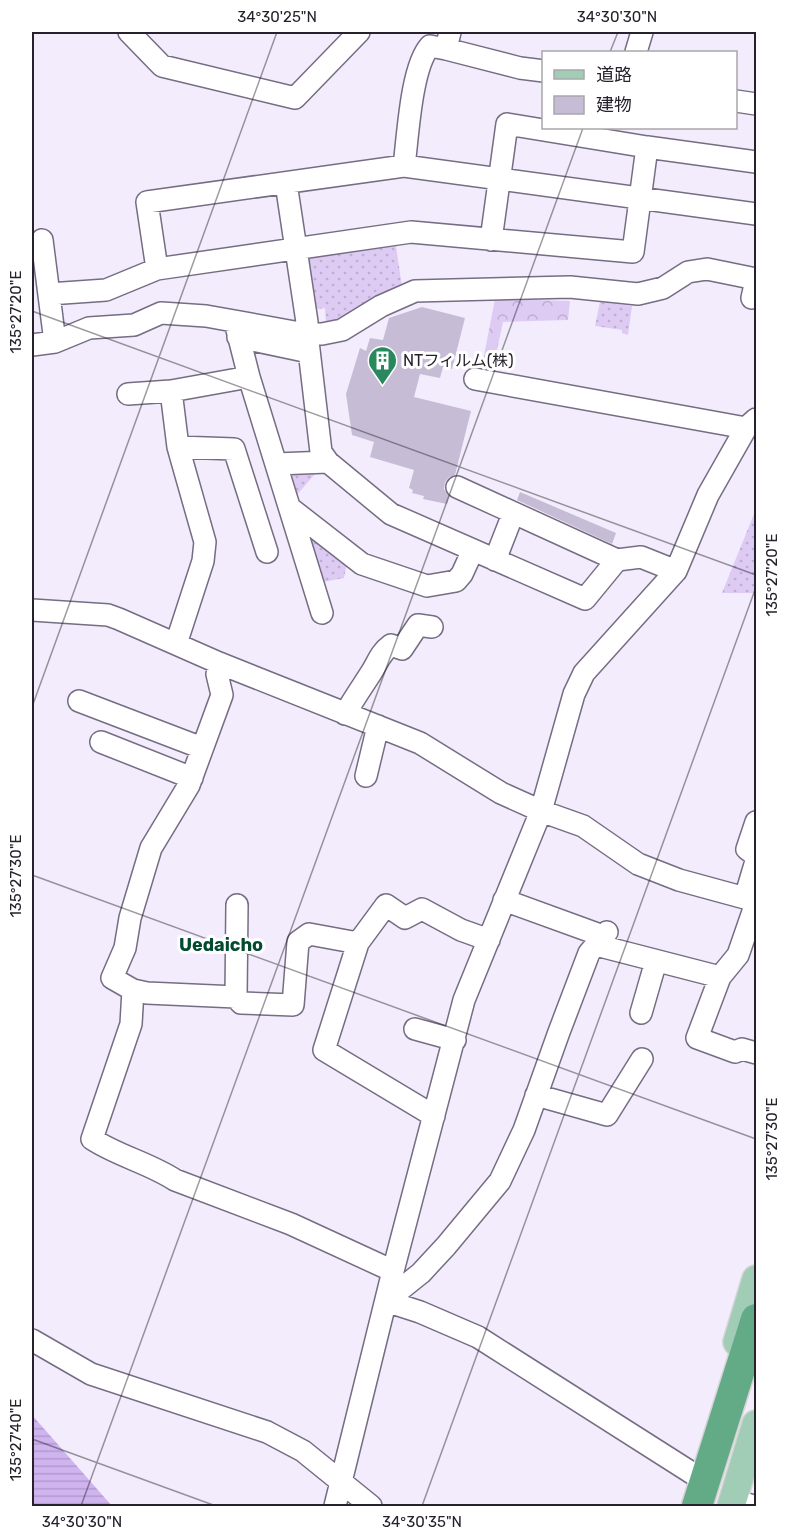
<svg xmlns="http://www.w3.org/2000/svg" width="788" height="1538" font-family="Rubik,'Noto Sans JP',sans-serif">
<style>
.grass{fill:url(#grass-dots)}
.forest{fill:url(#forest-crowns)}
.water{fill:url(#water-rules)}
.building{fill:#c7bcd5}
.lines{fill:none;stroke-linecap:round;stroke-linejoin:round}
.minor-casing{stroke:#766c83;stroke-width:24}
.major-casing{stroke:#d4d3d5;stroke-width:30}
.highway-casing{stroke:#d4d3d5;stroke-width:33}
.minor{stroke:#fff;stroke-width:21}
.major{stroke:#a1cdb7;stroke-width:27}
.highway{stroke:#63ab87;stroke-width:30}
.ticks{fill:none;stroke:#26212b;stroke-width:1.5;stroke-opacity:0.45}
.labels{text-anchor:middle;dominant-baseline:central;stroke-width:6;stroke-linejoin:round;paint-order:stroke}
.poi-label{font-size:16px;fill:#26212b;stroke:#fff;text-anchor:start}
.neighbourhood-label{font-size:18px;font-weight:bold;fill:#034b30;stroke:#fff}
.neatline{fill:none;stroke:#26212b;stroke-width:2}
.ticks-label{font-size:15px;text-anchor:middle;fill:#26212b}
</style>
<defs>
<pattern id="grass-dots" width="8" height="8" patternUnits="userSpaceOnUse" patternTransform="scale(1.5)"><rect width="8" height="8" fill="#ddcbf4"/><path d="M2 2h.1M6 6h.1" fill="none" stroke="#beaed1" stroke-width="1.8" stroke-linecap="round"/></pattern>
<pattern id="forest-crowns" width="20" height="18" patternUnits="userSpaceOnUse" patternTransform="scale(1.5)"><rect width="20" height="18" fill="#ddcbf4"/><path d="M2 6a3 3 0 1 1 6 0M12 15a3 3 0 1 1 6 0" fill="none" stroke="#beaed1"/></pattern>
<pattern id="water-rules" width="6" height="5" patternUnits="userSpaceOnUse" patternTransform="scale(1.5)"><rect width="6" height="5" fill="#cfb4f0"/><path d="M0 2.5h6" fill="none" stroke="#b29ace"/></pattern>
</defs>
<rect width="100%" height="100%" fill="#f3ecfc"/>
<path class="grass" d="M395,239L402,287L349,316L326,323L325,308L311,310L307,252Z
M600,302L632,306L628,335L622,333V330L595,326Z
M279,467L320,468L290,503Z
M756,509V593H722Z
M308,529L347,562L344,578L318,583Z"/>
<path class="forest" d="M495,299L570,301L568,320L503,322L491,378L480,376Z"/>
<path class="water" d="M32,1415L112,1506H32Z"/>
<path class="building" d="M422,307L465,318L452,369L443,367L440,378L420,374L414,397L471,411L455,475L449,477L445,482L444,489L449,497L447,504L423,499L424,496L412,493L413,490L409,488L414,470L370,457L374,442L352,435L346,394L360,348L366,351L370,338L383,340L389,318Z
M520,492L616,533L612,544L517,500Z"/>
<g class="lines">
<defs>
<path id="minor" d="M129,32L162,66L295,98L359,32
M446,49L520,68L544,71
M636,52L642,32
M736,101L756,104
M647,147L633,252L411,232L157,269L147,202L404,166L756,214
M404,166C408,136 411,67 430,46L446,49L450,32
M286,183L307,322
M42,240L55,342
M491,240L507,124L647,147L756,162
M49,294L106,290L157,269
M752,298L756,280
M235,322L249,377L322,613
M307,333L321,452L328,462L391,514L585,599L617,560L641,557L676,571
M238,337L309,352
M32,345L55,342L89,328L134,325L161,313L206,316L300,333L322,334L342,330L381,306L415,291L570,287L638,294L663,288L688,272L707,269L756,279
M475,379L746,428
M171,391L178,447L205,542L203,561L176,644
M128,394L171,391L249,377
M178,447L234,449L267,552
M276,464L328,462
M457,487L617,560
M290,508L362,564L427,586L456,581L462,574L473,550
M495,560L513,514
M32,610L108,615L119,619L219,663L420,743L501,793L541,811L583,826L638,864L679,880L756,901
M219,663L217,674L222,695L189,785L151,848L130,918L125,948L112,978L133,990L147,993L236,997
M79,701L202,748
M345,714C353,700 362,687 371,673C378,662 380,653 391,645L402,649L418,625L432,627
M101,742L192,778
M366,776L378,726
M756,822L747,849L756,856
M745,898L756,861
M504,900L603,936
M756,903L738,955L720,977L697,1038L735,1052L742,1049L756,1053
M237,905L236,997L241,1003L293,1005L298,942L309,934L358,943L386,905L405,918L422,909L461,930L489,940
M358,943L324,1050L434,1116
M596,945L720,977
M133,990L131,1024L92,1139C118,1156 149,1163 175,1180L291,1224L393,1271
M641,1013L656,961
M415,1029L455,1040
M536,1095L607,1115L642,1059
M386,1301L421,1273L446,1246L500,1181L524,1130L559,1032L589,953L607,932
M386,1301L420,1312L478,1337L695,1475
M32,1340L91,1374L267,1432L303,1451L371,1506
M733,1500L754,1506
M335,1506L393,1271L464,1000L541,811L574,694L584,673L676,571L708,495L746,428L756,419"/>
<path id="major" d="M737,1342L756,1279
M731,1506L756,1424"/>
<path id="highway" d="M697,1506L756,1319"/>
</defs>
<use href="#minor" class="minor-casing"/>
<use href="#major" class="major-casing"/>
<use href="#highway" class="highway-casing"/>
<use href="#minor" class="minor"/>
<use href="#major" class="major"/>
<use href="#highway" class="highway"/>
</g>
<path class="ticks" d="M610,52L618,32M32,311L756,575M32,707L277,32M32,875L756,1139M32,1439L216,1506M81,1506L583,128M422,1506L756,587"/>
<defs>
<symbol id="building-pin" viewBox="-11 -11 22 30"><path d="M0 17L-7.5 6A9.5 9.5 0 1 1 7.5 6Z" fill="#2a885f" stroke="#fff"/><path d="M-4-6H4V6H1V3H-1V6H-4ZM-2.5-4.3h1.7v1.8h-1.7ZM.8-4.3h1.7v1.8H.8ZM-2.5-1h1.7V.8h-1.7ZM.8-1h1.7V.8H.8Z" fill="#fff"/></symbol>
</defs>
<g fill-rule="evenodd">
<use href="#building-pin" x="366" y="344" width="33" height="45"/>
</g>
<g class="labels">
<g class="poi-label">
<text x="403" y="360">NTフィルム(株)</text>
</g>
<g class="neighbourhood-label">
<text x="221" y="945">Uedaicho</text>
</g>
</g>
<rect width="788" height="1538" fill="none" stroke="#ffffff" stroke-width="66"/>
<rect x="542" y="51" width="195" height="78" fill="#ffffff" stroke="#a8a6aa" stroke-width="1.5"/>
<rect x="554" y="70" width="30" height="9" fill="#a1cdb7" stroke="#a8a6aa" stroke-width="1.5"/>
<text x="596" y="81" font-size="18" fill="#26212b">道路</text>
<rect x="554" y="96" width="30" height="18" fill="#c7bcd5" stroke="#a8a6aa" stroke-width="1.5"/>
<text x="596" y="111" font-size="18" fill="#26212b">建物</text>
<rect x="33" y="33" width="722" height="1472" class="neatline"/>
<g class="ticks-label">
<text x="277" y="22">34°30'25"N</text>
<text x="617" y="22">34°30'30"N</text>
<text transform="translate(16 312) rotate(-90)" y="5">135°27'20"E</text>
<text transform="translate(772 575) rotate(-90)" y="5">135°27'20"E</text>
<text transform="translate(16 876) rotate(-90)" y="5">135°27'30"E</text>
<text transform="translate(772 1139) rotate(-90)" y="5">135°27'30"E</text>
<text transform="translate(16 1440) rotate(-90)" y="5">135°27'40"E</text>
<text x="82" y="1527">34°30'30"N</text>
<text x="422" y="1527">34°30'35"N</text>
</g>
</svg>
